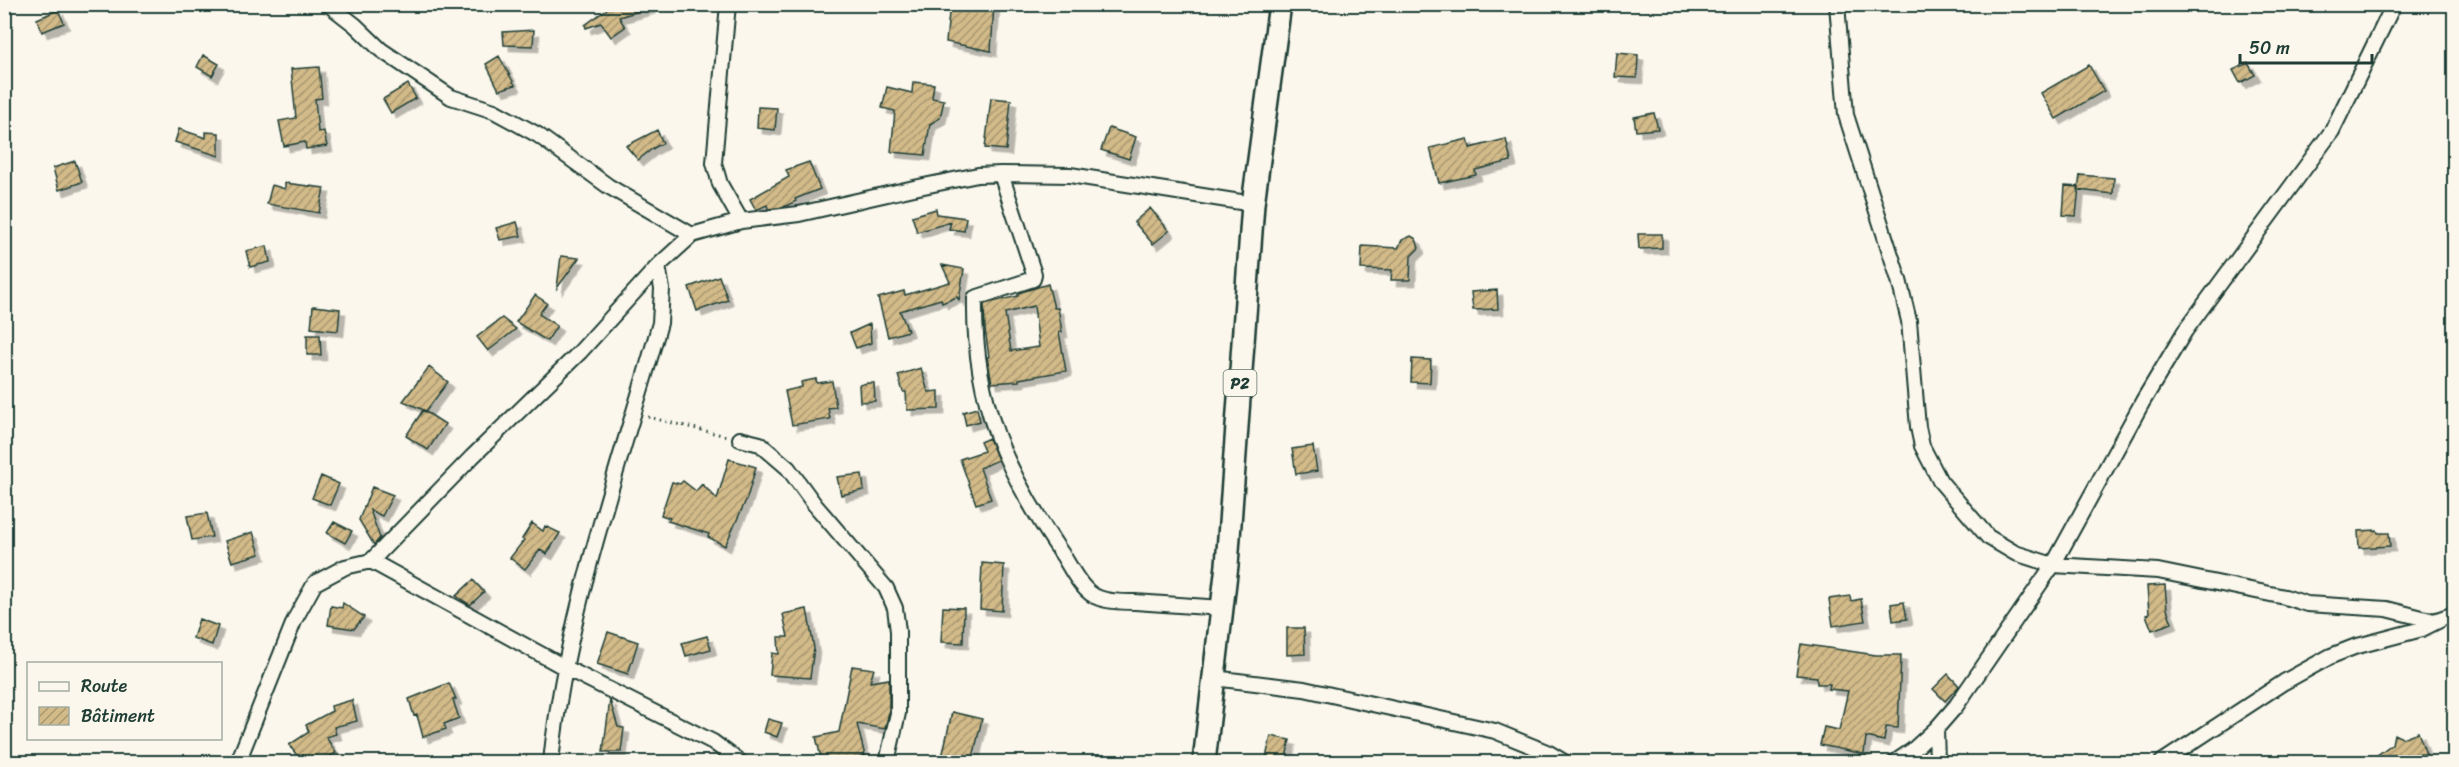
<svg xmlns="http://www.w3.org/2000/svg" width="2459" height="767" font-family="Sriracha,sans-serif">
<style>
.building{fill:url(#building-hatch);stroke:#1f3d34;stroke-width:1.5;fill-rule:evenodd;filter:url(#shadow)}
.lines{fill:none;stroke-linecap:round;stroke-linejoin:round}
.minor-casing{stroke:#1f3d34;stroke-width:18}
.primary-casing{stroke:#1f3d34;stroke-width:26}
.path{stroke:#1f3d34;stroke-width:3;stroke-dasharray:1.5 4.5;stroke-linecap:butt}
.minor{stroke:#fbf7ec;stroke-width:14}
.primary{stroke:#fbf7ec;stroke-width:21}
.labels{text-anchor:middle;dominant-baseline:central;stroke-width:4.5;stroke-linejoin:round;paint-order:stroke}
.shield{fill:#fbf7ec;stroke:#61756b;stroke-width:1.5}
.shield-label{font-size:16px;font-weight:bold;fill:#1f3d34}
</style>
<defs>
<pattern id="building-hatch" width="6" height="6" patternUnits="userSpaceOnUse" patternTransform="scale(1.5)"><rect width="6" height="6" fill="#d2ba89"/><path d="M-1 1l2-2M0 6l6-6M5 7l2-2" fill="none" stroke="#aa9871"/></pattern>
<filter id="shadow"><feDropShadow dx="5.5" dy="5.5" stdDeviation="0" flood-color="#0004"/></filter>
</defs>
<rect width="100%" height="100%" fill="#fbf7ec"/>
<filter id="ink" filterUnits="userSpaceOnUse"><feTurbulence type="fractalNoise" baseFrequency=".0167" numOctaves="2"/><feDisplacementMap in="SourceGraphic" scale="12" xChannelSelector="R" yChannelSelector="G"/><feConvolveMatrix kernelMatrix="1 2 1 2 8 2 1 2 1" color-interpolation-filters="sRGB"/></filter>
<g filter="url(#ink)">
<path class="building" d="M614,4H649L650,8L619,17L625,27L611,37L601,23L586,28L585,25Z
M950,4H994L991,51L946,42Z
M58,10L64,23L42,32L37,19Z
M534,30L533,46L504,45L503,32Z
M1617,53L1638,55L1637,78L1615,77Z
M203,55L219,64L212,76L197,67Z
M499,56L515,85L499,90L486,64Z
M2248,63L2255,75L2240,83L2233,70Z
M2089,65L2104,91L2056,119L2041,93Z
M319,67L322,98L315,99L318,132L324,131L327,146L306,149L305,142L284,146L279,121L296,118L291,69Z
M913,82L934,84L932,98L944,100L940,118L930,124L925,155L891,152L895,111L882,108L887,87L912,93Z
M408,84L416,98L391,113L383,99Z
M991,98L1011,100L1006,150L985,148Z
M758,107L777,108L775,130L757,128Z
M1654,113L1658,129L1636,131L1634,117Z
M1109,128L1136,137L1129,159L1101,150Z
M179,129L206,138V132L219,133V156L175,142Z
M657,130L663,143L652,149L638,160L626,146Z
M1468,139L1470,148L1506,139L1511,161L1475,170L1476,175L1439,183L1430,148Z
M75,161L82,182L59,190L53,168Z
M809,162L820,189L795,199L796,201L784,207L768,209L767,205L756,210L750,199L789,177L786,170Z
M2080,175L2114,178L2113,194L2078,190Z
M285,183L324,188L319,213L267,204L272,185L285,189Z
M2065,186L2079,187L2076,216L2063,215Z
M1150,208L1169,231L1153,244L1134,222Z
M936,209L937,214L966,218L964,231L949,229L951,222L917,232L912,216Z
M517,222L521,236L500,240L496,228Z
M1638,234H1662V248L1639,249Z
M1411,236L1416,239L1419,248L1411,256L1410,280H1391L1392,270L1361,269L1362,246L1398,248L1402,240Z
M267,246L270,262L250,267L246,251Z
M561,256L579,258L557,288Z
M942,265L964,269L959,300L957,297L942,303L941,299L900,311L908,331L888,337L878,298L904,291L905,295L950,282Z
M719,276L728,300L697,311L689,287Z
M1048,284L1054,308H1058L1062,332H1059L1066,371L1019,379V381L992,383L987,357H989L985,329L984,304L1018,296V293ZM1034,306L1039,347L1011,351L1005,313Z
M1497,290L1498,309L1473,310L1471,292Z
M535,295L547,303L539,314L557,326L547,341L516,322Z
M313,306L340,309L338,331L311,328Z
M502,318L516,329L488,351L477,337Z
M870,324L871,343L856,348L850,333Z
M307,335H320L321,355H307Z
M1412,359L1431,360L1430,383L1411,382Z
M429,367L448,382L426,411L403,401Z
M921,368L928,392L939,391V409L907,410L906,392H903L898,375Z
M816,379L817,383L832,381L836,407L828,408L830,419L792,425L785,391L802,387L801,382Z
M867,383H874L875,401L860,402L859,385Z
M977,408L980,421L966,425L963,412Z
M423,410L445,424L428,450L406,436Z
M989,438L998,460L980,468L991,499L976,504L960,459L984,451L980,442Z
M1313,446L1317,471L1296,474L1292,449Z
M729,459L756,467L747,498L725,546L708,537L709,534L668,521L670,518L661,515L672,482L680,484L683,481L696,491L702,484L717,499Z
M862,474L864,490L841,495L837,477Z
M321,476L339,484L330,505L312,498Z
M372,487L393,495L382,516L370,510L380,538L374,545L359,520Z
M207,513L212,537L192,540L187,516Z
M334,522L352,531L345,543L327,533Z
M532,523L543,531L545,526L560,533L547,554L540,550L525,569L510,558L524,540L522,539Z
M2377,530L2378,533H2389L2390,546L2359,548L2358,531Z
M253,532L260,554L232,562L225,541Z
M982,563L1004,565L1002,611L980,609Z
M473,580L484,592L470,605L456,596Z
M2165,585L2167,609L2172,623L2152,630L2146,615L2149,614L2147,586Z
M1850,596L1851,601L1861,599L1865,621L1833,626L1829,599Z
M1904,602L1907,619L1893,621L1891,604Z
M343,603L364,617L354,629L328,625L331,606L342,608Z
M943,607L964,608L963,643L941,642Z
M807,609L814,648L810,678L770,675L772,653L779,654L778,637H788L783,614Z
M199,619L218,626L212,645L193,638Z
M1287,628H1304L1305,654L1287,655Z
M608,632L638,642L628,674L597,664Z
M707,636L711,649L686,656L682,643Z
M1801,644L1876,655H1901L1898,728L1886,727L1884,741L1866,737L1864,754L1820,745L1824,727L1839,730L1848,691L1829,689L1830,684H1817V677L1796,675Z
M852,666L874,669L870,682L889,679V712L885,729L857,724L865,756L840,762H822L816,737L839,732Z
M1948,674L1959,686L1945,701L1933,689Z
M449,683L456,699L453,700L459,718L444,724L446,729L423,737L417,715L414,716L409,699Z
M352,700L357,721L334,727L336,734L326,737L336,753L320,762H302L289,745L309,732L306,725L332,711L331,706Z
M610,700L618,727L624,728L621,752H603Z
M952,712L982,719L972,762H941Z
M768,719L782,723L777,737L764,732Z
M2418,732L2426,754L2376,756L2392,744L2394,734L2402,738Z
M1271,736L1290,740L1285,762H1265Z"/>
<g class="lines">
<defs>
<path id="minor" d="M328,4L355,25L381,50L451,97L494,111L538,135L608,186L692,235
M728,4L714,163L720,184L741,221
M1837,4L1846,115L1899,280L1909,321L1918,427L1922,446L1940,481L1988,537L2015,553L2053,565L2158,571L2285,597L2307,604L2387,609L2434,621L2454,614
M1001,174L1034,274L1033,279L975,298C973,402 1006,473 1064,557C1072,570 1083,593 1099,598C1109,602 1124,602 1135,602C1164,604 1193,606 1222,608
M740,439L760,444L788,468L815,505L886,588L895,608L898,631V713L887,762
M371,561L564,667L713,742L740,762
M1214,678L1304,689L1495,731L1549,753L1564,762
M1936,729L1937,762
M238,762L295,619L315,583L345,567L371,561L472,457L580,352L658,266L692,235L741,221L799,214L914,188L978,175L1001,174L1070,175L1253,204
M551,762C566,612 619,469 660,323L662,289L658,266
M1895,762L1913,750L1936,729L1956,706L2053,565L2143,401L2185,331L2332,131L2394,4
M2162,762L2284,682L2331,656L2354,647L2422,629L2440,620"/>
<path id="primary" d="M1204,762L1227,565L1253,204L1280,4"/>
</defs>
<use href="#minor" class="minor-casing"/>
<use href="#primary" class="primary-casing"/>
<path class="path" d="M648,417L726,436"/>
<use href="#minor" class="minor"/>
<use href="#primary" class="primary"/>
</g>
</g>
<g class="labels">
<rect class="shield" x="1223.5" y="370" width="33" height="26" rx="4.5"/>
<g class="shield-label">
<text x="1240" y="383">P2</text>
</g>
</g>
<rect width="2459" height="767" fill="none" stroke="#fbf7ec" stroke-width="24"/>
<rect x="12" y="12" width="2435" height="743" fill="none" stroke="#1f3d34" stroke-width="2" filter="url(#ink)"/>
<rect x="27" y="662" width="195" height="78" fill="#fbf7ec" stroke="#a3ada2" stroke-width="1.5"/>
<rect x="39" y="682" width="30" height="9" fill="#fbf7ec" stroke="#a3ada2" stroke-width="1.5"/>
<text x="81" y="692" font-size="18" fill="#1f3d34">Route</text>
<rect x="39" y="707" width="30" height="18" fill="url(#building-hatch)" stroke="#a3ada2" stroke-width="1.5"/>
<text x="81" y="722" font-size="18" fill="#1f3d34">Bâtiment</text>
<path d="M2240 54v9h132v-9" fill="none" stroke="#1f3d34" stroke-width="3"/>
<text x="2249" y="54" font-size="18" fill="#1f3d34" stroke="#fbf7ec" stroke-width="4.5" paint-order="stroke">50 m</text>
</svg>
